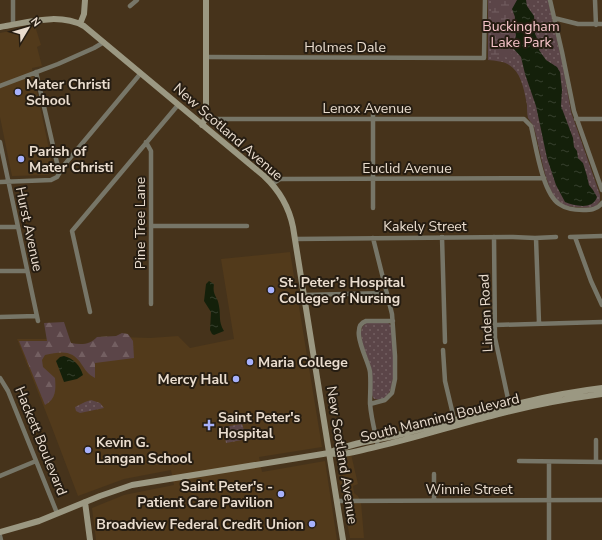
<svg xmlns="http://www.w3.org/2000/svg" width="602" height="540" font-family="'Nunito Sans',sans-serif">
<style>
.built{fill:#523a1b}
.grass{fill:url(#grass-dots)}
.forest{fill:url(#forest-firs)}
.wetland{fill:url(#wetland-marsh)}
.water{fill:url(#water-ripples)}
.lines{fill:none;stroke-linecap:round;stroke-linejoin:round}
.street{stroke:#777668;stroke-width:4.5}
.secondary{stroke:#9b9882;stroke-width:6}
.poi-dot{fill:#a7b1fc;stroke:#261d12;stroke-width:1.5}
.labels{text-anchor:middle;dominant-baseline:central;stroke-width:4;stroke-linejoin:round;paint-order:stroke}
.park-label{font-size:14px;fill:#f7c4ca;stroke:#261d12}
.street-label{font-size:14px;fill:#eaddcf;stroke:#261d12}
.poi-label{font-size:14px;font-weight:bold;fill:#eaddcf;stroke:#261d12;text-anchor:start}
</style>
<defs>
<pattern id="grass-dots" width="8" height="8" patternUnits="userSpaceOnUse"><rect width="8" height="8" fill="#5b4548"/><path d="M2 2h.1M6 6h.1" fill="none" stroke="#735f61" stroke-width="1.8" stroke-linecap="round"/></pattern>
<pattern id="forest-firs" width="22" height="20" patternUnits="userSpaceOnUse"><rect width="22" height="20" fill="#5b4548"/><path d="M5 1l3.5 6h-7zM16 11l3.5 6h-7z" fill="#735f61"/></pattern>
<pattern id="wetland-marsh" width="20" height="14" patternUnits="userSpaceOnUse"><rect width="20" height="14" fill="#5b4548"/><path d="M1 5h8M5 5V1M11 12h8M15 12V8" fill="none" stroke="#735f61"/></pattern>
<pattern id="water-ripples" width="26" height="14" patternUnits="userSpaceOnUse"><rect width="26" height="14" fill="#14200a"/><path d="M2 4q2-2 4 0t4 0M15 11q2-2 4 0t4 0" fill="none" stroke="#36402d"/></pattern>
</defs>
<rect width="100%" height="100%" fill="#46331b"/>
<path class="built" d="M35,26L41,45L37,47L42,66L32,68L54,173L47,175L12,176L0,117V33Z
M290,252L322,447L259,457L262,472L325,461L337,540H96L92,508L124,495L174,485L171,470L124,479L78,496L51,425L17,339H68L71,351L121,337L150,338L178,336L190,348L234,339L221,259Z
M351,454L358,484L353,486L354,493L358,496L361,502L364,538H350L339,480L338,462L341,458Z"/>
<path class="grass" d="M488,0H548L563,66L571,112L600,195V201L596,206C590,208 584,208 578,207C572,207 565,206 560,203C545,191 540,147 534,128C533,124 530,121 528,118C527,114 527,109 527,105C525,94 522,76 513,68C506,61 497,61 488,60Z
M366,323H388L391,325L392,331C393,346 396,378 390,391C388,396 385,398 381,400L374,399C368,391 373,377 371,368C369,357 353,332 366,323Z
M91,400L100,403L104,408L80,413L76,411L75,407L85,402Z
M242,424L244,430L252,429L253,438L226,443L223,427Z"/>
<path class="forest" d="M64,322L71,343C81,345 90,345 97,337L116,336L122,333L128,334L133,341L134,358L95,363V378C88,374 86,371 82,365C72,349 61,352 45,355L42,360L43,367L55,378C56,390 56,399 45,405L19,341H47L44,323Z"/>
<path class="wetland" d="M492,0H533L531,6L522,16L510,58L491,55Z"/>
<path class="water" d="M517,0H526L527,6L534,16L535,34L539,42V50L546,60L557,67L560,72L562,90L561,106L573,138L574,147L577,151L578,158L583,163L587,176L589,185L593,190L597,197C593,210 575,206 565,202L556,185L547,158L536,106L525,74L521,57L513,48L516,35L514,26L515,17L512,9Z
M209,281L214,284C212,296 218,296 219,306C221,316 218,321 224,331L214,335L212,334L210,330L211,312L204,301L206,284Z
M64,356C74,359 80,365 83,375L77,379L64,382L56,361L60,357Z"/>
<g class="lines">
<path class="street" d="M13,0V25
M550,0L562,52L574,111L602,190
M595,0L596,25
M130,6L137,0
M554,18L578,24H602
M206,57L484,58L485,0
M36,72L57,163L61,170
M0,86L58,64L94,48L104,42
M373,112V208
M206,119H524L531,126C536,146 542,192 559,204C566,209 574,210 583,210C590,210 597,210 602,203
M576,119H602
M0,142L38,321
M146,142L151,151V304
M0,182L51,180L57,177L65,164L141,73
M272,184L280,179L544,178
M151,226H247
M0,227H18
M442,237L445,342
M494,237L495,338L510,408
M570,237L602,236
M575,237L591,281L602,305
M536,238L539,323
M295,239L513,237L535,238L556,237
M0,271H27
M304,295L387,293
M90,312L72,231L178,105
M0,317L37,316
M495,325L602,322
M443,350L445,381L455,423
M0,378L8,391L57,513
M370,404L385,400L392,393L395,379V356L392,314L373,238
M378,446C375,432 371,418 370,403C370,393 371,382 370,372C369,361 348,327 366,321H393
M519,461L602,462
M596,462V440
M0,476L36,461
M434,500V474
M337,501L602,500
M0,536L1,540
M549,540V462"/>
<path class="secondary" d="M80,24L84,14L85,0
M0,27C27,23 58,12 84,26L264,176C279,190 289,207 293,227L343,540
M202,125L206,117V0
M329,453C343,456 357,451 371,448C412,439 451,426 491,416C528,406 565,399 602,394
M85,502L90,540
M0,532L39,521L100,496L132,485L329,453C352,442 381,440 406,433C471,416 535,396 602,388"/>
</g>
<g class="poi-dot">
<circle cx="18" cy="92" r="4"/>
<circle cx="21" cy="159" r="4"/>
<circle cx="271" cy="290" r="4"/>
<circle cx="250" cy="362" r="4"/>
<circle cx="236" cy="379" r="4"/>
<path d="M207 419h4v4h4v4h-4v4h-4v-4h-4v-4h4z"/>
<circle cx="88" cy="450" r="4"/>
<circle cx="281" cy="494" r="4"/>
<circle cx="312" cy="524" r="4"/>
</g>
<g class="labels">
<g class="park-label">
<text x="521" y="26">Buckingham<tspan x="521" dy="16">Lake Park</tspan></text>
</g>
<g class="street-label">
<text x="345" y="47">Holmes Dale</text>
<text x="367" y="108">Lenox Avenue</text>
<text transform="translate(228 132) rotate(41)">New Scotland Avenue</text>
<text x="407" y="168">Euclid Avenue</text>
<text transform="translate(140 223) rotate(-90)">Pine Tree Lane</text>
<text x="425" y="226">Kakely Street</text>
<text transform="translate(29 229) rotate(78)">Hurst Avenue</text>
<text transform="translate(486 313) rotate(-93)">Linden Road</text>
<text transform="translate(440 418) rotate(-14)">South Manning Boulevard</text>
<text transform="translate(41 441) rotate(68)">Hackett Boulevard</text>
<text transform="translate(342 455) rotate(81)">New Scotland Avenue</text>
<text x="469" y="489">Winnie Street</text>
</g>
<g class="poi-label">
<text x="26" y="84">Mater Christi<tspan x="26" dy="16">School</tspan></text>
<text x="29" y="151">Parish of<tspan x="29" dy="16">Mater Christi</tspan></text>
<text x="279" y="282">St. Peter’s Hospital<tspan x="279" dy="16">College of Nursing</tspan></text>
<text x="258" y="362">Maria College</text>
<text x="228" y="379" text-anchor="end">Mercy Hall</text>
<text x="218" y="417">Saint Peter's<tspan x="218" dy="16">Hospital</tspan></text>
<text x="96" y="442">Kevin G.<tspan x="96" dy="16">Langan School</tspan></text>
<text x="273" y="486" text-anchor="end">Saint Peter's -<tspan x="273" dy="16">Patient Care Pavilion</tspan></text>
<text x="304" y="524" text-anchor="end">Broadview Federal Credit Union</text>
</g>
</g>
<g transform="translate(28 28) rotate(52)" stroke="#261d12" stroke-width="3" paint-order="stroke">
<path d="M0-3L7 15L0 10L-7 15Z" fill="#eaddcf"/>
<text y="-6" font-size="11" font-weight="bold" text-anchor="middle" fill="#eaddcf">N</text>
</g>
</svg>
